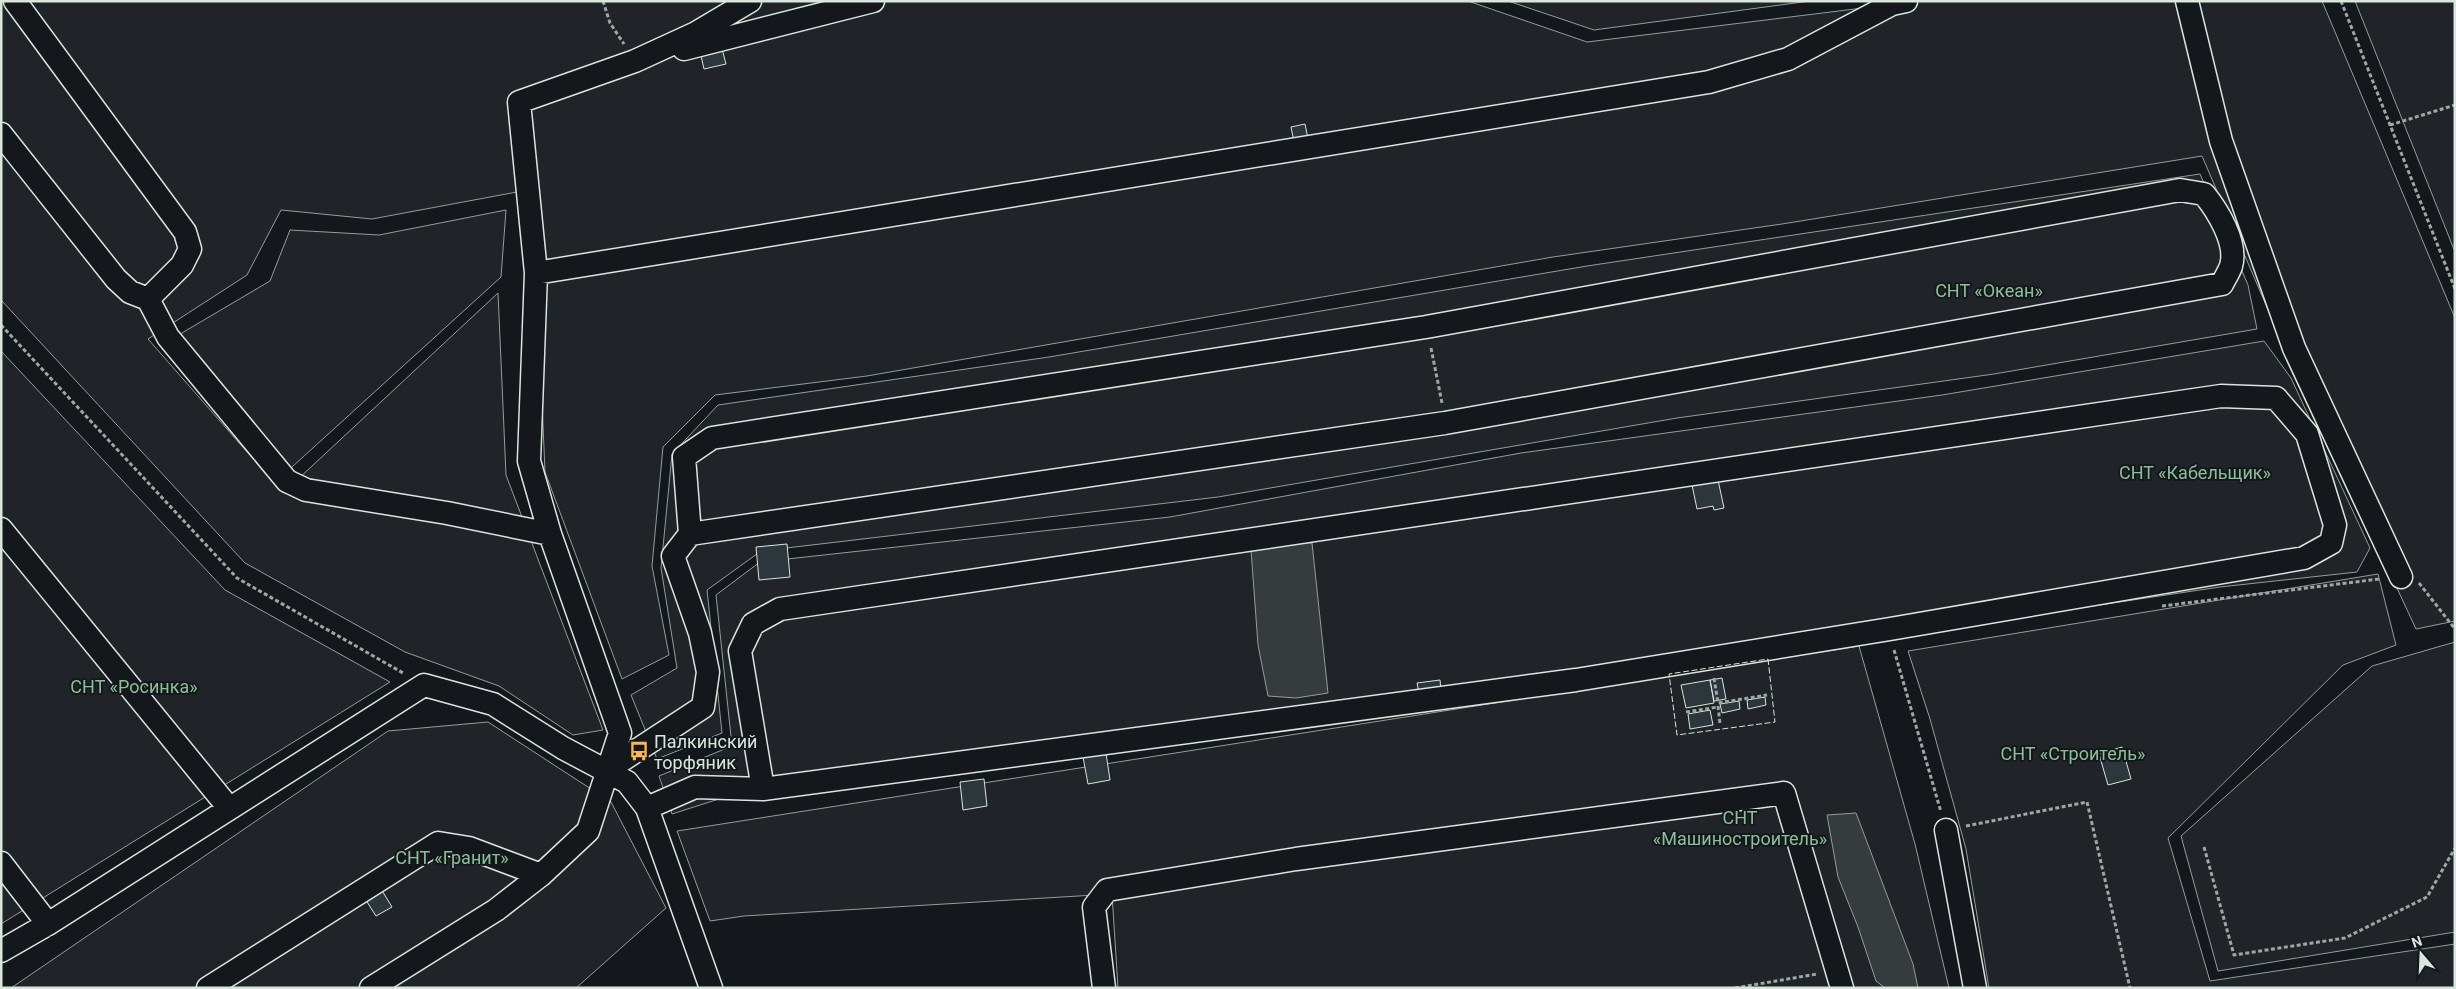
<svg xmlns="http://www.w3.org/2000/svg" width="2456" height="989" font-family="Roboto,sans-serif">
<style>
.green{fill:#202428;stroke:#939e99}
.water{fill:#363b3e;stroke:#939e99}
.building{fill:#2c363c;stroke:#d8e6dc}
.lines{fill:none;stroke-linecap:round;stroke-linejoin:round}
.minor-casing{stroke:#d8e6dc;stroke-width:25}
.path{stroke:#9da8a2;stroke-width:3;stroke-dasharray:4 2.5;stroke-linecap:butt}
.minor{stroke:#14181c;stroke-width:22}
.fence{stroke:#d8e6dc;stroke-width:1;stroke-dasharray:6 2.5;stroke-linecap:butt}
.labels{text-anchor:middle;dominant-baseline:central;stroke-width:4;stroke-linejoin:round;paint-order:stroke}
.park-label{font-size:18px;fill:#8ac095;stroke:#14181c}
.poi-label{font-size:18px;fill:#d8e6dc;stroke:#14181c;text-anchor:start}
</style>
<rect width="100%" height="100%" fill="#14181c"/>
<path class="green" d="M1,1H1468L1587,42L1920,1H2322L2455,318V621L2416,629L2272,319L2202,156L1782,224L1553,257L867,376L715,395L663,447L652,566L669,655L622,679L545,472L533,189L372,219L281,210L247,275L148,339L283,493L498,293L506,475L603,730L573,735L499,686L405,652L245,563L1,300Z
M1508,1H1810L1594,30Z
M2355,1H2455V252Z
M2200,174L2248,285L2257,329L1994,374L1677,418L1218,497L761,551L707,590L722,733L657,759L631,695L677,668L661,568L672,454L718,405L1049,357L1587,266Z
M506,210L501,277L281,477L170,340L270,281L290,230L379,235Z
M2264,341L2291,378L2370,548L2357,572L2220,587L1931,630L778,780L672,814L659,776L732,746L716,595L760,562L1170,517L1521,453L1942,395Z
M1,351L225,590L390,682L1,924Z
M2378,574L2396,645L2343,665L2168,838L2210,981L2455,944V988H1989L1966,849L1930,719L1908,651Z
M2455,642V932L2218,971L2181,836L2372,666Z
M1859,646L1915,844L1949,988H1118L1112,894L744,916L710,921L677,831Z
M488,722L611,802L666,908L576,988H11L388,731Z"/>
<path class="water" d="M1293,542L1312,543L1328,693L1296,698L1268,696L1258,645L1251,550Z
M1856,813L1913,964L1918,988H1885L1876,981L1858,927L1838,877L1827,815Z"/>
<path class="building" d="M721,45L726,64L704,69L700,51Z
M1305,124L1308,139L1294,142L1291,127Z
M1718,480L1724,508L1714,510L1713,506L1697,509L1692,485Z
M787,544L790,577L759,580L756,547Z
M1722,678L1726,699L1714,701L1710,680Z
M1440,680L1441,690L1419,693L1417,683Z
M1710,680L1714,703L1686,708L1681,685Z
M1765,697L1766,705L1748,709L1747,700Z
M1739,701L1740,709L1722,713L1720,704Z
M1710,710L1713,725L1690,729L1688,714Z
M2122,747L2131,779L2108,785L2099,754Z
M1106,753L1110,780L1088,784L1083,757Z
M984,779L987,806L963,810L960,782Z
M378,884L392,907L376,916L362,894Z"/>
<g class="lines">
<defs>
<path id="minor" d="M15,1L185,232L190,249L182,265L148,299
M2187,1L2221,141L2294,348L2401,577
M684,49L873,1
M1,134L116,279L130,292L148,299L168,337L287,481L306,490L447,513L550,534
M536,273L1709,82L1788,59L1892,4L1906,1
M1,529L229,808
M607,770L703,707L708,672L700,633L673,556L690,534L1445,423L2222,284C2225,278 2229,272 2231,266C2238,243 2217,210 2204,194L2180,190L1426,327L712,438L684,457L690,534
M647,808L695,787L763,789L1576,680L1890,629L2304,558L2331,543L2335,525L2307,434L2276,398L2221,396L780,609L753,624L740,651L763,789
M1946,830L1975,988
M1,863L48,924
M1,951L48,924L424,685L493,704L563,748L627,782L647,808L711,988
M208,988L438,843L469,848L541,875
M371,988L496,910L541,875L588,831L620,733L550,534L529,461L536,273L519,102L635,61L696,33L750,1
M1104,988L1094,907L1107,890L1296,859L1784,793L1842,988"/>
</defs>
<use href="#minor" class="minor-casing"/>
<path class="path" d="M603,1L610,23L624,44
M2341,1L2455,289
M2390,125L2455,105
M1,325L237,578L403,673
M1431,348L1442,403
M2419,583L2455,629
M2162,606L2379,579
M1894,650L1941,812
M1714,678L1718,703L1767,695
M1718,706L1720,724
M1686,712L1718,707
M1966,826L2087,802L2130,988
M2204,847L2234,955L2345,938L2427,897L2455,848
M1735,988L1817,974"/>
<use href="#minor" class="minor"/>
<path class="fence" d="M1768,659L1775,722L1677,735L1669,674Z"/>
</g>
<defs>
<symbol id="bus-bare" viewBox="-9 -9 18 18"><path d="M-5-6H5V4H4V6H2V4H-2V6H-4V4H-5ZM-3.5-4V0h7V-4ZM-3.5 1.2v1.5H-2V1.2ZM2 1.2v1.5H3.5V1.2Z" fill="#ffb74d" stroke="#14181c" stroke-width="2.5" paint-order="stroke"/></symbol>
</defs>
<g fill-rule="evenodd">
<use href="#bus-bare" x="625" y="737" width="28" height="28"/>
</g>
<g class="labels">
<g class="park-label">
<text x="1989" y="290">СНТ «Океан»</text>
<text x="2195" y="472">СНТ «Кабельщик»</text>
<text x="134" y="686">СНТ «Росинка»</text>
<text x="2073" y="753">СНТ «Строитель»</text>
<text x="1740" y="817">СНТ<tspan x="1740" dy="21">«Машиностроитель»</tspan></text>
<text x="452" y="857">СНТ «Гранит»</text>
</g>
<g class="poi-label">
<text x="654" y="741">Палкинский<tspan x="654" dy="21">торфяник</tspan></text>
</g>
</g>
<rect width="2456" height="989" fill="none" stroke="#d8e6dc" stroke-width="5"/>
<g transform="translate(2421 954) rotate(341)" stroke="#14181c" stroke-width="4" paint-order="stroke">
<path d="M0-4L9 19L0 12L-9 19Z" fill="#d8e6dc"/>
<text y="-8" font-size="14" font-weight="bold" text-anchor="middle" fill="#d8e6dc">N</text>
</g>
</svg>
